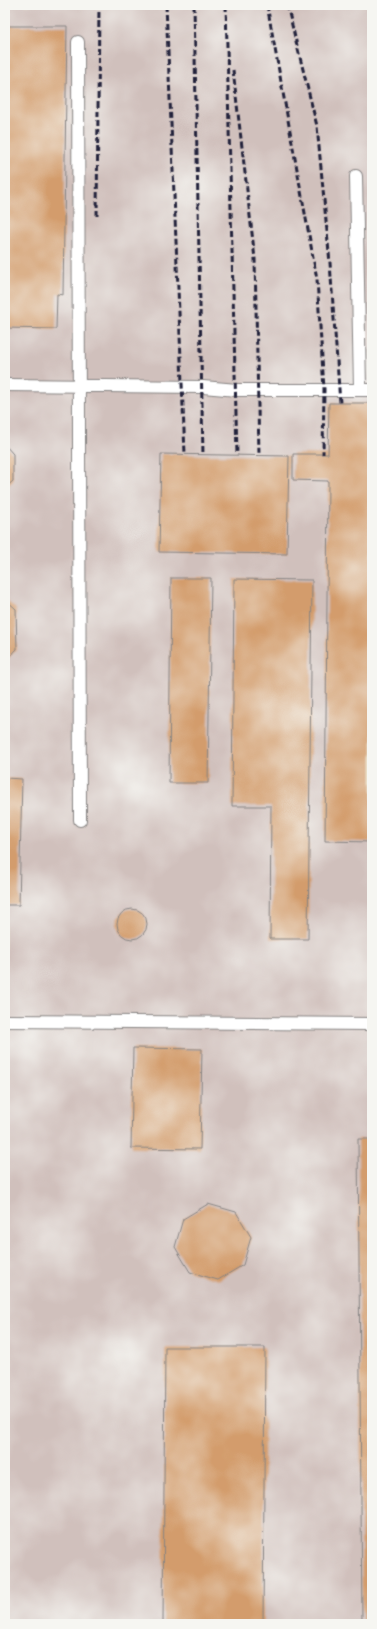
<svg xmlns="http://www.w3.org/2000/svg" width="377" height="1629" font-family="Dekko,sans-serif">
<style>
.industrial{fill:#d0c0bc}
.building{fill:#d39c6c}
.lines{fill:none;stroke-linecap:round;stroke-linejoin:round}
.lane-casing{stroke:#878483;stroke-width:14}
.lane{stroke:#fff;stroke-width:12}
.rail{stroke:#22223b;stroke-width:3;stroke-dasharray:6 3;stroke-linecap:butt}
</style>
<rect width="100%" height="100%" fill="#f6f6f2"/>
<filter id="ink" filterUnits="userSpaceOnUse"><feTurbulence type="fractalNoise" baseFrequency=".025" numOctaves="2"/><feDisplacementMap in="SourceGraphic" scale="8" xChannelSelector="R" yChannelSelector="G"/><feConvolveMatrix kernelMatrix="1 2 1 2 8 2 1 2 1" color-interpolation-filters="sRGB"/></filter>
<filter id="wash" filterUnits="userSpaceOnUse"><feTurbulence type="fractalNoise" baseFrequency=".012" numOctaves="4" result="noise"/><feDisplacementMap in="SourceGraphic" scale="16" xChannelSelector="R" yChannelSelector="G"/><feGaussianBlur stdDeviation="0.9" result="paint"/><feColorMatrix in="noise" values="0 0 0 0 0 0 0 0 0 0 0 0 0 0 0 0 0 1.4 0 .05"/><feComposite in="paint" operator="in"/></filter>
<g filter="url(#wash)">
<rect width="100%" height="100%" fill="#ece6cb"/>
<path class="industrial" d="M5,5H372V1624H5Z"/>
<g id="blocks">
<path class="building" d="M5,26H67L63,295L57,294L56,329L5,328Z
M329,403H372V842L325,841L328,481L293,480V454H328Z
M5,445L13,454V481L5,488Z
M161,454L289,456L287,554L159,552Z
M171,578H211L208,783H169Z
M234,579L312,580L308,939H270L271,806H232Z
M5,599L16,609L17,649L5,662Z
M5,778L22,779L19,905H5Z
M117 924a15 15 0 1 1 30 0a15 15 0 1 1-30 0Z
M133,1048L202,1049L200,1149L131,1148Z
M358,1139H372V1624H362Z
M208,1204L236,1212L251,1237L243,1265L218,1280L190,1272L175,1247L183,1219Z
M165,1347H265L263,1624H163Z"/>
</g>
</g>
<g filter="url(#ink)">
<use href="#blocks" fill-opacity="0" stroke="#878483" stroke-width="1"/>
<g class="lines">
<defs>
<path id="lane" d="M78,42L80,820
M356,176L360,390
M5,385L203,387L237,390H372
M5,1021L372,1024"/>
</defs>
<use href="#lane" class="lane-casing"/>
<use href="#lane" class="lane"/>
<path class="rail" d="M166,5L185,454
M194,5L203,455
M226,5L237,455
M267,5L317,279L324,389L323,454
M287,5L317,126L330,263L340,403
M233,70L255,259L259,455
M97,216L99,5"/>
</g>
</g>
<rect width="377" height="1629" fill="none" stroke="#f6f6f2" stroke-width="20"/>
</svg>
